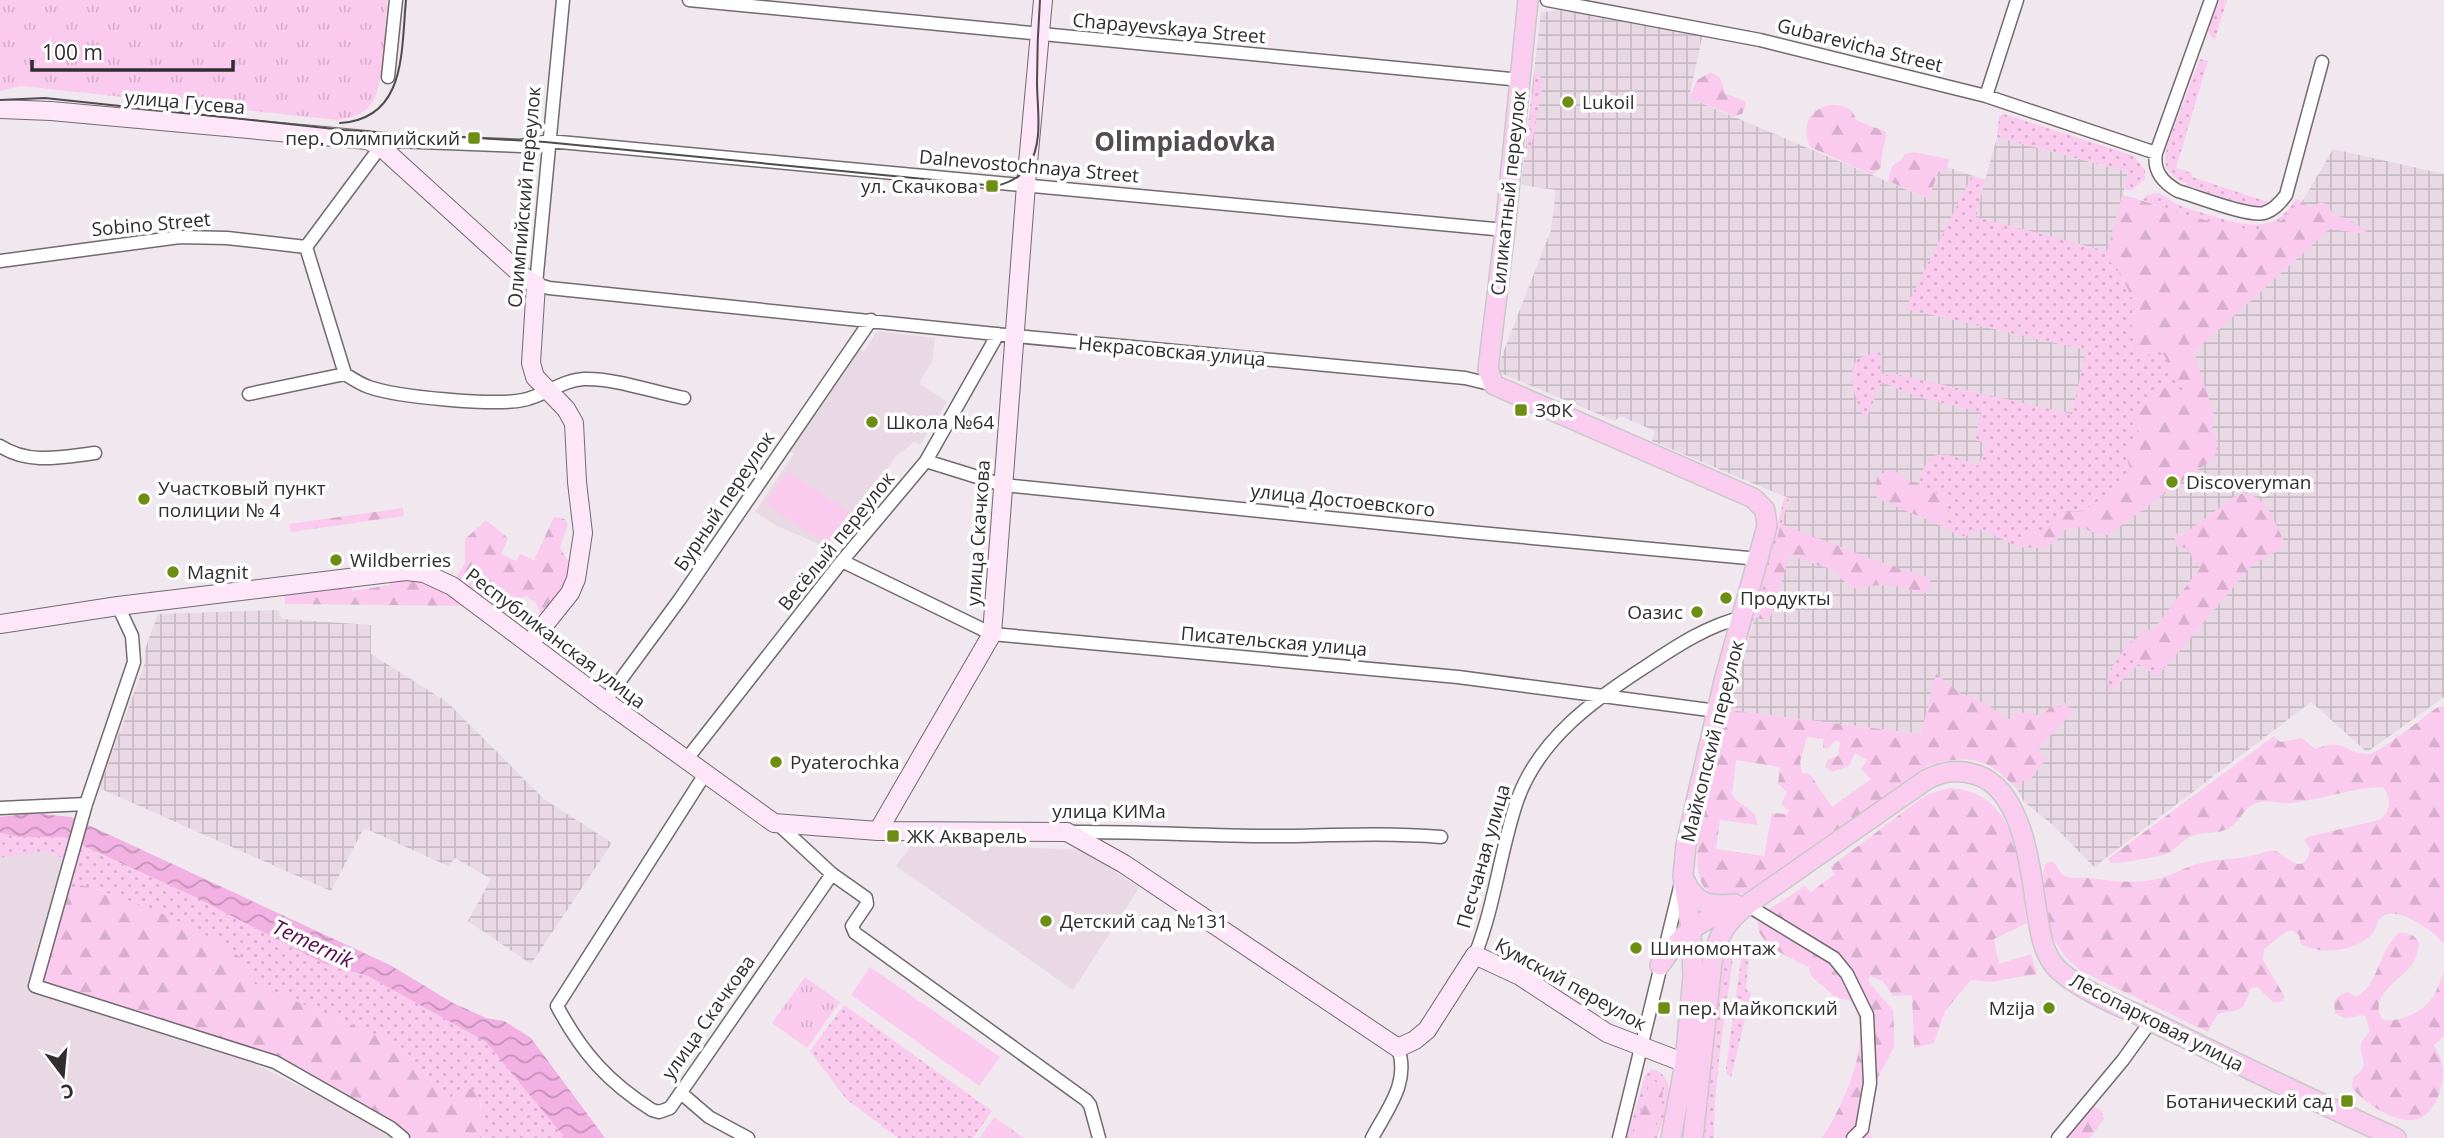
<svg xmlns="http://www.w3.org/2000/svg" width="2444" height="1138" font-family="'Open Sans',sans-serif">
<style>
.built{fill:#e8d9e4}
.industrial{fill:url(#industrial-grid)}
.grass{fill:url(#grass-dots)}
.forest{fill:url(#forest-firs);fill-rule:evenodd}
.park{fill:url(#park-tufts)}
.garden{fill:#facbef}
.water{fill:url(#water-waves)}
.lines{fill:none;stroke-linecap:round;stroke-linejoin:round}
.street-casing{stroke:#716a6f;stroke-width:15}
.secondary-casing{stroke:#716a6f;stroke-width:20}
.primary-casing{stroke:#c9c8c9;stroke-width:22}
.street{stroke:#fff;stroke-width:12}
.secondary{stroke:#fce6f8;stroke-width:18}
.primary{stroke:#faccf0;stroke-width:19}
.tram{stroke:#4f4b4e;stroke-width:2}
.poi-dot{fill:#6d8e12;stroke:#fff;stroke-width:2.5}
.labels{text-anchor:middle;dominant-baseline:central;stroke-width:7;stroke-linejoin:round;paint-order:stroke}
.street-label{font-size:19px;fill:#302d2f;stroke:#fff}
.poi-label{font-size:19px;fill:#302d2f;stroke:#fff;text-anchor:start}
.water-label{font-size:21px;font-style:italic;fill:#5a0d4f;stroke:#fff}
.district-label{font-size:26px;font-weight:bold;fill:#534d52;stroke:#fff}
</style>
<defs>
<pattern id="industrial-grid" width="8" height="8" patternUnits="userSpaceOnUse" patternTransform="scale(1.75)"><rect width="8" height="8" fill="#e8d9e4"/><path d="M0 4h8M4 0v8" fill="none" stroke="#c7bbc4"/></pattern>
<pattern id="grass-dots" width="8" height="8" patternUnits="userSpaceOnUse" patternTransform="scale(1.75)"><rect width="8" height="8" fill="#facbef"/><path d="M2 2h.1M6 6h.1" fill="none" stroke="#d7afcd" stroke-width="1.8" stroke-linecap="round"/></pattern>
<pattern id="forest-firs" width="22" height="20" patternUnits="userSpaceOnUse" patternTransform="scale(1.75)"><rect width="22" height="20" fill="#facbef"/><path d="M5 1l3.5 6h-7zM16 11l3.5 6h-7z" fill="#d7afcd"/></pattern>
<pattern id="park-tufts" width="24" height="20" patternUnits="userSpaceOnUse" patternTransform="scale(1.75)"><rect width="24" height="20" fill="#facbef"/><path d="M3 7l-1-3M5 7V3M7 7l1-3M15 17l-1-3M17 17v-4M19 17l1-3" fill="none" stroke="#d7afcd"/></pattern>
<pattern id="water-waves" width="16" height="10" patternUnits="userSpaceOnUse" patternTransform="scale(1.75)"><rect width="16" height="10" fill="#f2b0e3"/><path d="M0 5q4-4 8 0t8 0" fill="none" stroke="#c490b8"/></pattern>
</defs>
<rect width="100%" height="100%" fill="#f0e8ee"/>
<path class="built" d="M877,331L935,338L932,361L919,383L947,402L920,445L914,442L896,456L874,488L876,491L835,551L775,525L755,512L794,454L790,451L860,350L864,352Z
M913,843L1083,850L1139,888L1073,990L896,866Z
M45,851L65,859L32,988L227,1050L390,1132L395,1138H0V858Z"/>
<path class="industrial" d="M1564,10L1703,33L1689,98L1929,199L1938,171H1945L1947,167L1985,180L1997,137L2128,172L2123,195L2228,226L2264,229L2293,210L2302,202L2333,149L2444,174V697L2367,752L2311,702L2094,867L2053,825L2024,802L2017,789L1997,770L1985,763L1971,759H1958L1921,734L1729,710L1788,498L1652,441L1655,431L1620,416L1615,421L1496,371L1551,230L1556,190L1521,185L1541,12Z
M278,610L282,619L371,625V654L447,702L544,799L612,843L531,964L468,921L491,879L455,858L448,866L364,828L331,891L99,788L145,663V649L158,614Z"/>
<path class="grass" d="M2219,0H2227L2215,39L2211,37L2208,31Z
M2200,59L2208,61L2176,168L2192,173V177L2268,202L2264,206H2252C2231,199 2180,188 2168,170C2163,162 2166,151 2168,143Z
M1535,72L1539,74L1543,82L1531,149H1527Z
M2004,114L2134,156L2145,170V179L2132,190H2124L2128,172L1997,137L1999,116Z
M1972,176L1985,180L1976,217L2107,251L2110,262L2116,266L2132,298L2133,306L2130,326L2138,355L2149,356L2156,350C2172,355 2165,372 2177,380C2180,383 2184,384 2187,388L2184,391L2168,385L2159,394L2148,398L2141,411L2135,416L2134,422L2139,432L2131,442L2126,458L2130,468C2124,481 2096,505 2083,510C2076,513 2067,510 2060,512C2046,536 2043,533 2018,542L2019,547L1985,531L1978,530C1964,542 1956,533 1941,526C1963,507 1932,491 1918,483C1921,476 1923,467 1928,461C1939,446 1965,461 1978,466L1988,444L1975,440L1981,412L1921,398L1881,382L1866,420C1858,410 1845,370 1857,360C1863,356 1872,354 1879,352L1882,356L1880,370L1885,376L1891,373L2072,414L2086,350L1905,309Z
M2157,193C2164,195 2170,200 2176,204C2188,209 2201,212 2213,216C2245,226 2275,234 2296,199L2302,202C2292,212 2279,224 2266,228C2238,236 2172,209 2142,200L2147,195Z
M1785,496L1789,498L1741,663L1740,661Z
M2126,646V652L2134,656L2137,663L2165,668L2156,676L2139,664L2110,692C2101,674 2118,661 2126,646Z
M0,833L19,837H64L70,840L65,859L45,851L0,858Z
M78,844L197,898L323,963L368,976L486,1042L565,1138H480L481,1102L449,1099L401,1047L390,1041L252,983L248,974L172,919L98,889H67Z
M1728,952L1733,958C1725,1018 1714,1078 1714,1138H1702L1722,958L1724,953Z
M1747,953L1749,958L1746,989L1751,994L1731,1078L1727,1074L1726,1068L1741,959Z
M844,1005L992,1111L973,1138H898L846,1099L810,1051Z
M1651,1069C1683,1076 1664,1118 1657,1138H1649L1657,1121L1651,1081L1632,1138H1627L1645,1076Z"/>
<path class="forest" d="M1711,72L1720,78L1725,93L1744,101L1746,105L1742,114L1734,116L1689,98L1697,80Z
M1830,105C1843,105 1852,106 1856,120L1886,132C1885,145 1881,154 1881,167L1873,175L1810,147C1802,127 1807,110 1830,105Z
M1914,152L1949,159L1946,171L1938,172L1929,199L1888,181L1892,166L1901,160L1905,154Z
M2122,195C2154,203 2238,236 2266,228C2280,224 2292,212 2302,202L2310,208L2321,202L2326,204L2334,215L2349,219L2366,231L2365,234L2330,229L2194,352L2215,418L2212,427L2219,448L2214,458L2108,535C2094,536 2084,524 2069,528C2063,530 2061,535 2057,540C2047,550 2032,548 2019,547L2020,538C2047,529 2043,540 2060,512C2067,510 2076,513 2083,511C2096,505 2124,481 2130,468C2124,451 2125,445 2139,432L2134,422L2135,416L2141,411L2148,398L2159,394L2168,385L2184,391L2187,388C2184,384 2180,383 2177,380C2165,372 2172,355 2156,350L2143,358L2138,355L2130,326L2133,306L2132,298L2117,266L2110,262L2107,251Z
M1887,471C1897,470 1900,474 1907,479C1922,488 1947,491 1948,512C1948,519 1947,522 1941,526L1877,498L1875,492L1877,477Z
M2244,493C2266,494 2275,524 2284,541L2283,548L2252,565L2165,668L2137,663L2133,656L2126,652L2127,644L2137,638L2144,629L2153,630L2200,568L2186,548L2177,547L2174,535L2178,533L2181,536L2234,497Z
M403,508L404,516L291,532L289,524Z
M554,517L565,519L568,524L560,548L571,565L572,577L542,615L535,602L526,596L520,599L517,605L524,615L520,619H514L458,582L457,577L465,563V539L486,520L508,538L501,554L516,561L520,554L534,560Z
M1781,524L1888,565L1929,577L1931,585L1928,592L1922,594C1902,585 1877,582 1856,589L1841,579L1835,571L1790,555L1771,616C1765,619 1761,621 1755,616Z
M405,576L449,590L471,606L285,604L284,593L351,583L352,591L390,585V578Z
M1936,674L1965,697L1968,694L1980,703L1983,699L2004,719H2010L2020,712L2042,716L2052,705L2060,707L2064,702L2073,712L2041,745L2039,751L2046,759L2029,781H2023L2018,786C2009,783 2003,774 1995,769C1974,755 1950,759 1927,766L1761,889C1745,893 1723,901 1708,891C1679,871 1718,749 1725,718L1729,710L1921,734ZM1807,737L1823,739V748L1828,749L1835,740L1840,742L1838,756L1828,759L1825,767L1832,772L1849,766L1855,753L1867,760L1861,769L1871,779L1832,807L1810,774L1802,773L1800,762ZM1736,760L1780,767L1778,784L1787,792L1781,805L1789,810L1787,814L1772,813L1764,856L1716,849L1720,820L1758,825L1754,813L1736,800L1732,794Z
M2438,707H2444V944C2434,931 2399,906 2383,916C2375,920 2378,928 2372,934C2356,951 2321,956 2301,944L2299,935L2294,931H2287L2264,949L2263,960L2285,997L2281,1002H2273L2257,987L2251,988L2243,1007C2220,1019 2222,1002 2208,1032L2081,971L2066,958L2051,934L2047,918L2043,873L2045,864L2051,861C2059,865 2058,873 2065,876C2073,879 2083,877 2092,878C2114,882 2138,884 2161,878C2175,874 2187,866 2201,863C2220,858 2240,860 2259,854C2263,852 2270,850 2275,851C2283,852 2304,881 2310,849L2304,840L2307,837L2379,820C2391,812 2392,798 2383,787C2352,788 2322,799 2292,803C2281,804 2271,800 2260,802C2241,807 2242,822 2227,829C2218,834 2205,832 2195,835C2183,838 2179,847 2169,853C2165,856 2116,864 2111,863L2108,859L2274,736L2280,742L2302,738L2315,749C2347,737 2346,755 2369,754C2378,754 2426,715 2438,707Z
M1949,788C2020,792 2020,869 2027,923L1994,939L1999,964L2031,954L2037,974L1990,982L1971,980L1945,1011L1934,1043L1914,1048L1912,995L1893,996L1883,981L1870,976L1868,981L1893,1010L1894,1029V1047L1873,1087L1867,1123L1872,1138H1822C1842,1108 1879,1031 1849,1000C1835,999 1832,994 1823,986C1815,979 1810,979 1809,967C1791,958 1747,941 1760,915L1805,886L1811,892L1835,874L1830,867L1926,795Z
M81,885C127,897 215,932 248,964V974L253,983L390,1041L401,1047L449,1099L457,1091L466,1087C486,1093 481,1121 480,1138H409L394,1124L278,1060L46,984L42,973L67,889Z
M2399,933C2409,933 2414,934 2419,943C2418,951 2416,959 2412,965C2399,981 2367,997 2383,1020C2398,1022 2419,1014 2429,1002C2436,995 2440,981 2444,972V1036L2434,1045C2438,1053 2443,1062 2443,1071C2443,1091 2433,1121 2409,1120C2389,1120 2365,1102 2352,1088L2353,1078L2361,1071L2364,1065C2362,1046 2355,1048 2370,1031L2365,1016C2352,1013 2350,1024 2335,1013L2334,1002L2339,995L2348,992L2356,997C2379,985 2379,949 2399,933Z
M1651,1080L1662,1084C1665,1103 1657,1121 1649,1138H1632Z
M2090,1105L2101,1110L2104,1119L2090,1138H2061Z"/>
<path class="park" d="M0,0H387C385,24 385,84 372,103C365,114 351,118 339,120L21,86L0,91Z
M805,977L840,1002L807,1048L772,1023Z
M994,1117L1024,1138H979Z"/>
<path class="garden" d="M787,471L856,516L834,549L765,504Z
M870,967L1000,1057L979,1086L851,995Z"/>
<path class="water" d="M32,813L71,817L390,965L453,1003L486,1018L504,1021L531,1038L605,1138H565L486,1042L368,976L323,963L197,898L64,837H19L0,833V817Z"/>
<g class="lines">
<defs>
<path id="street" d="M563,0L536,284L549,288L1015,336L1465,378L1494,385
M689,0L1521,80
M1547,0L1760,40L1986,96L2156,153
M2211,0L2156,153C2153,171 2162,182 2178,191C2196,196 2248,217 2264,213C2274,210 2280,203 2286,195L2322,62
M388,77L396,0
M1986,96L2017,0
M369,140L521,146L549,141L1505,230
M0,261L180,237L227,238L306,247
M345,374L306,247L384,142
M249,394L345,374C353,379 360,384 369,387C397,397 494,406 523,400C544,396 562,380 584,379C615,378 653,392 684,398
M0,446C29,465 62,457 95,453
M926,461L1003,485L1469,532L1759,559
M842,561L992,634L1458,677L1717,711
M118,606L132,636L134,662L86,804L35,986L275,1062L391,1128L403,1138
M605,701L680,599L871,320
M686,760L842,561L926,461L998,334
M705,774L557,1006C582,1053 608,1082 652,1110L659,1112L670,1108L832,874
M0,808L86,804
M778,824L832,874L866,898L867,904L852,926L855,933L1086,1100L1090,1105L1099,1138
M1070,832C1144,831 1217,837 1290,836C1341,835 1390,833 1441,837
M1747,905L1834,958L1847,974L1867,1015L1870,1083L1862,1129L1853,1138
M1475,955C1495,905 1500,851 1517,801C1539,738 1595,699 1648,665C1678,645 1707,626 1743,617
M681,1093L709,1117L748,1138
M1372,1138C1388,1108 1410,1082 1398,1048
M1619,1138L1681,883
M2058,1138L2123,1060L2151,1021"/>
<path id="secondary" d="M0,109L51,111L367,140L380,146L524,277L536,284L531,363L535,377L566,409L574,423L577,482L583,533L576,579L570,593L530,643
M0,624L118,606L406,571L424,573L452,586L605,701L774,823L878,831L1067,832L1124,864L1398,1048L1415,1040L1427,1030L1475,955L1520,976L1607,1033L1685,1063
M878,831L992,634L1026,185L1043,0"/>
<path id="primary" d="M1528,0L1505,230L1488,369L1494,385L1753,498L1765,510L1767,526L1724,681L1686,845L1683,876L1691,928L1693,976L1685,1063L1671,1138
M1685,881C1697,906 1711,906 1735,904
M1660,965C1681,933 1702,918 1739,907
M1693,1138L1712,962C1717,936 1727,921 1747,905L1926,780C1943,771 1958,769 1977,775C2020,789 2030,861 2035,900C2039,922 2040,947 2054,965C2072,987 2124,1008 2151,1021C2232,1061 2313,1101 2396,1138"/>
</defs>
<use href="#street" class="street-casing"/>
<use href="#secondary" class="secondary-casing"/>
<use href="#primary" class="primary-casing"/>
<use href="#street" class="street"/>
<use href="#secondary" class="secondary"/>
<use href="#primary" class="primary"/>
<path class="tram" d="M0,100L45,98L344,130L545,142L996,186C1008,183 1020,178 1028,167C1044,142 1037,109 1037,82C1037,54 1038,27 1040,0
M340,123C407,119 401,50 406,0"/>
</g>
<g class="poi-dot">
<circle cx="1568" cy="102" r="7"/>
<rect x="467" y="131" width="14" height="14" rx="3.5"/>
<rect x="985" y="179" width="14" height="14" rx="3.5"/>
<rect x="1514" y="403" width="14" height="14" rx="3.5"/>
<circle cx="872" cy="422" r="7"/>
<circle cx="2172" cy="482" r="7"/>
<circle cx="144" cy="499" r="7"/>
<circle cx="336" cy="560" r="7"/>
<circle cx="173" cy="572" r="7"/>
<circle cx="1726" cy="598" r="7"/>
<circle cx="1697" cy="612" r="7"/>
<circle cx="776" cy="762" r="7"/>
<rect x="886" y="829" width="14" height="14" rx="3.5"/>
<circle cx="1046" cy="921" r="7"/>
<circle cx="1636" cy="948" r="7"/>
<rect x="1657" y="1001" width="14" height="14" rx="3.5"/>
<circle cx="2049" cy="1008" r="7"/>
<rect x="2340" y="1094" width="14" height="14" rx="3.5"/>
</g>
<g class="labels">
<g class="street-label">
<text transform="translate(1169 28) rotate(5)">Chapayevskaya Street</text>
<text transform="translate(1860 45) rotate(14)">Gubarevicha Street</text>
<text transform="translate(185 102) rotate(5)">улица Гусева</text>
<text transform="translate(1029 166) rotate(5)">Dalnevostochnaya Street</text>
<text transform="translate(1508 193) rotate(-84)">Силикатный переулок</text>
<text transform="translate(524 197) rotate(-85)">Олимпийский переулок</text>
<text transform="translate(151 224) rotate(-5)">Sobino Street</text>
<text transform="translate(1172 351) rotate(5)">Некрасовская улица</text>
<text transform="translate(1343 500) rotate(6)">улица Достоевского</text>
<text transform="translate(724 501) rotate(-56)">Бурный переулок</text>
<text transform="translate(978 533) rotate(-86)">улица Скачкова</text>
<text transform="translate(836 541) rotate(-51)">Весёлый переулок</text>
<text transform="translate(556 638) rotate(37)">Республиканская улица</text>
<text transform="translate(1274 641) rotate(5)">Писательская улица</text>
<text transform="translate(1712 741) rotate(-76)">Майкопский переулок</text>
<text x="1109" y="811">улица КИМа</text>
<text transform="translate(1483 856) rotate(-74)">Песчаная улица</text>
<text transform="translate(1571 984) rotate(29)">Кумский переулок</text>
<text transform="translate(708 1017) rotate(-55)">улица Скачкова</text>
<text transform="translate(2157 1022) rotate(27)">Лесопарковая улица</text>
</g>
<g class="poi-label">
<text x="1582" y="102">Lukoil</text>
<text x="460" y="138" text-anchor="end">пер. Олимпийский</text>
<text x="978" y="186" text-anchor="end">ул. Скачкова</text>
<text x="1535" y="410">ЗФК</text>
<text x="886" y="422">Школа №64</text>
<text x="2186" y="482">Discoveryman</text>
<text x="158" y="488">Участковый пункт<tspan x="158" dy="22">полиции № 4</tspan></text>
<text x="350" y="560">Wildberries</text>
<text x="187" y="572">Magnit</text>
<text x="1740" y="598">Продукты</text>
<text x="1683" y="612" text-anchor="end">Оазис</text>
<text x="790" y="762">Pyaterochka</text>
<text x="907" y="836">ЖК Акварель</text>
<text x="1060" y="921">Детский сад №131</text>
<text x="1650" y="948">Шиномонтаж</text>
<text x="1678" y="1008">пер. Майкопский</text>
<text x="2035" y="1008" text-anchor="end">Mzija</text>
<text x="2333" y="1101" text-anchor="end">Ботанический сад</text>
</g>
<g class="water-label">
<text transform="translate(313 943) rotate(25)">Temernik</text>
</g>
<g class="district-label">
<text x="1185" y="141">Olimpiadovka</text>
</g>
</g>
<g transform="translate(63 1075) rotate(164)" stroke="#ffffff" stroke-width="5" paint-order="stroke">
<path d="M0-5L12 26L0 18L-12 26Z" fill="#302d2f"/>
<text y="-10" font-size="19" font-weight="bold" text-anchor="middle" fill="#302d2f">С</text>
</g>
<path d="M32 60v10h201v-10" fill="none" stroke="#302d2f" stroke-width="3.5"/>
<text x="42" y="60" font-size="21" fill="#302d2f" stroke="#ffffff" stroke-width="5" paint-order="stroke">100 m</text>
</svg>
